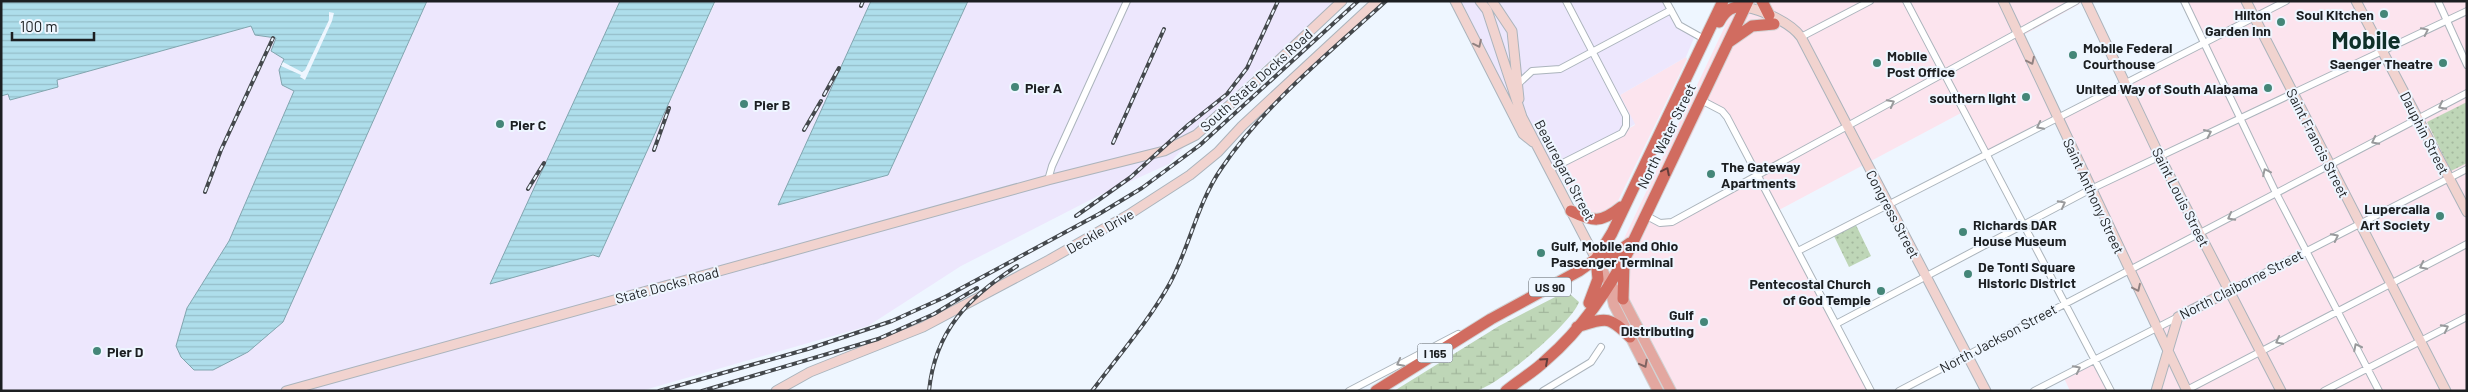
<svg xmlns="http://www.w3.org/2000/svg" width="2468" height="392" font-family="Barlow,sans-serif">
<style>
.commercial{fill:#fce4ee}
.industrial{fill:#ede7fd}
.wetland{fill:url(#wetland-marsh)}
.park{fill:url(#park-dots)}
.water{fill:url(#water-rules);stroke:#82a5af}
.pier{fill:#eef6ff}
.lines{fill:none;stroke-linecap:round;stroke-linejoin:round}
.street-casing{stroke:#abb4bc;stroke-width:8}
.secondary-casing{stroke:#abb4bc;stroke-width:11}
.primary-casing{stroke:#d2d2d3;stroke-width:12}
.highway-casing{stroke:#d2d2d3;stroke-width:13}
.street{stroke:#fff;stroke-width:6}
.secondary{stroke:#f1d3cf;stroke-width:9}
.primary{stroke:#e3a7a0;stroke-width:10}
.highway{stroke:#d16c60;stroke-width:11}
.rail-casing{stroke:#44484c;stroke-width:4}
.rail{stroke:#eef6ff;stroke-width:2;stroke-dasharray:5.5;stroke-linecap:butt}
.oneway{stroke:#999a9c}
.oneway2{stroke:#918281}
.oneway3{stroke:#643e3b}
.oneway4{stroke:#806361}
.poi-dot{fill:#448678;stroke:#eef6ff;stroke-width:2}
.labels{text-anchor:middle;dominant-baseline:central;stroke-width:4;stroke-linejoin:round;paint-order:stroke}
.shield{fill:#eef6ff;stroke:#5b6064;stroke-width:1}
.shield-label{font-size:12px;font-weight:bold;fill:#1c1f22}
.poi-label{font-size:14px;font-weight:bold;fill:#1c1f22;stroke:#eef6ff;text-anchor:start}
.street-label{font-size:14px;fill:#1c1f22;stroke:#eef6ff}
.town-label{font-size:24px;font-weight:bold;fill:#0f3029;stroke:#eef6ff}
</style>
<defs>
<pattern id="wetland-marsh" width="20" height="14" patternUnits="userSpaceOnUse" patternTransform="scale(1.25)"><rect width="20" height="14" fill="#bed6b7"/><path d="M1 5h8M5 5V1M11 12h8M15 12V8" fill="none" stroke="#a3b79d"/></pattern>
<pattern id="park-dots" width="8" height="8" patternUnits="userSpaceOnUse" patternTransform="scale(1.25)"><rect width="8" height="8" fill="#bed6b7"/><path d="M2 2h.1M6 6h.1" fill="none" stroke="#a3b79d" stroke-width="1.8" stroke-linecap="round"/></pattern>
<pattern id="water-rules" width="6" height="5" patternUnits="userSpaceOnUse" patternTransform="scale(1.25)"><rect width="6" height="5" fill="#aedeeb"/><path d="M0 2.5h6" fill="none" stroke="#95bec9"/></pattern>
</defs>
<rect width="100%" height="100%" fill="#eef6ff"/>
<path class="commercial" d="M1737,1H2085L2022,36L2059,114L2201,43L2181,1H2467V391H2153L2164,352L2054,116L1982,153L1961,113L1779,210L1728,115L1709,100L1652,216L1657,220L1663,221L1673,218L1754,174L1873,391H1665L1619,301L1610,268Z
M1686,57L1687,59L1615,207L1603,217L1579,210L1557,171L1635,125L1620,95Z
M2098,360L2114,391H2070L2064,378Z"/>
<path class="industrial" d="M427,1H620L491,283L593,255L599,257L716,1H871L778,205L888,175L968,1H1336L1222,104L1169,164L1098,196L961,266L868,326L641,391H1V96L8,94L11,100L58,87L57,80L251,26L255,35L277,38L294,91L229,241L187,308L293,299Z
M1456,1H1669L1681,24L1696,33L1686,57L1620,95L1635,124L1549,176Z"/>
<path class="wetland" d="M1563,293L1571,295L1579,302C1572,323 1497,387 1475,391C1452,392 1418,391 1394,391L1499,326Z"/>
<path class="park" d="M2467,102V163L2451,171L2427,122Z
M1855,223L1871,256L1849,267L1833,234Z"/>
<path class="water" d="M1,1H427L283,322L248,352L213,370H194L181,357L176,346L187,308L229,241L294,91L282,85L279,70L284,59L271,51L276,38L255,35L251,26L57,80L58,87L10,100L8,94L1,96Z
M620,1H715L599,257L593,255L490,284Z
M871,1H968L888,175L778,205Z"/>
<path class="pier" d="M329,12L334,13L332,21L305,80L300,77L301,75L281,66L283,62L302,72L305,70L329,20Z"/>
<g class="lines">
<defs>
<path id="street" d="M1666,1L1679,25L1704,39
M1906,1L2111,391
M2184,1L2276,193L2379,391
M2438,1L2467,65
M1801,37L1870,1
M1518,84L1532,71L1560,69L1671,10
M1701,100L1722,111L1727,117L1871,391
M1549,170L1622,133L1626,126V116L1566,1
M1048,180L1052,166L1127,1
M1645,215L1660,223L1672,222L2076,1
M1798,251L2286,1
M2229,291L2467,169
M1836,324L2091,189L2467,11
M1349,391L1458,334
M1543,391L1591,362L1601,347
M1899,391L2467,93
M2034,391L2178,317
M2185,391L2467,244
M2324,391L2467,317"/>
<path id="secondary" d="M1455,1L1523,134L1533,142
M1480,1L1487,10L1522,117L1596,259
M1492,1L1512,31L1519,99
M2003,1L2187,391
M2086,1L2162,161L2281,391
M2246,1L2446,391
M2356,1L2467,212
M1745,7C1763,10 1791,23 1801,37L1986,391
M286,391L1048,180L1164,151L1196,135L1261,77L1342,1
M776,391L810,372L923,327L1049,260L1128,215L1190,175L1218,152L1242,126L1377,1
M2156,391L2178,317L2229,291"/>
<path id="primary" d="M1597,260L1609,283L1623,299L1671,391
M1609,284L1614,305L1658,391"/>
<path id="highway" d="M1762,1L1769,15
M1719,22C1725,11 1732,5 1745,7
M1729,42L1752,26L1774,24
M1571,211C1594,222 1601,223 1621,207
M1596,259L1615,254L1630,243
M1623,299L1624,263
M1589,303L1598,279L1596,259
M1577,327C1606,318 1608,315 1630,337
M1376,391L1491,319L1579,271L1596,259L1612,233L1723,1
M1506,391C1519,380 1534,372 1546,360C1581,330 1611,287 1631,246L1748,1"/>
</defs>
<use href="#street" class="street-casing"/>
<use href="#secondary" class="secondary-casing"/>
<use href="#primary" class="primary-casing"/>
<use href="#highway" class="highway-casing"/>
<use href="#street" class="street"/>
<use href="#secondary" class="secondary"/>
<use href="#primary" class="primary"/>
<use href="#highway" class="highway"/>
<defs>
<path id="rail" d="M861,6L863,1
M824,95L839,68
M804,130L821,101
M1113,143L1164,29
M654,150L669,108
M528,189L544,163
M205,192L221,150L273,38
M1076,216L1131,177L1188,125L1227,94L1247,68L1278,1
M659,391L808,349L892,321L945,297L1099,214L1142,188L1200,145L1358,1
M702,391L878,339L934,314L977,288
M929,391C935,330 969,297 1017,266
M1092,391C1118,356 1149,321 1170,283C1190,246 1197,204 1221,169C1264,105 1329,53 1386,1"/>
</defs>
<use href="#rail" class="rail-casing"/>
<use href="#rail" class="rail"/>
</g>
<defs><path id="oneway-chevron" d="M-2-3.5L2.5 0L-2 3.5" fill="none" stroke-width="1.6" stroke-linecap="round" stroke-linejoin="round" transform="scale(1.25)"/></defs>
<g class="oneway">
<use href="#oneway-chevron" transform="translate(2425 31) rotate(-26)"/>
<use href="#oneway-chevron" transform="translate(1891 103) rotate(-28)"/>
<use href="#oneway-chevron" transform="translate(2442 106) rotate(153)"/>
<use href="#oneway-chevron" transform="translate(2040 126) rotate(153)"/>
<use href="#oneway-chevron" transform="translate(2208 133) rotate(-25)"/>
<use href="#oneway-chevron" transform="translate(2375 141) rotate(153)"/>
<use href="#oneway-chevron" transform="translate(2266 172) rotate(-116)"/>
<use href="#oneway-chevron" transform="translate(2062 204) rotate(-28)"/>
<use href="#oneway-chevron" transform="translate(2231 217) rotate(152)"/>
<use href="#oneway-chevron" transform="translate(2335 237) rotate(-27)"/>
<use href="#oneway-chevron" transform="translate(2423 266) rotate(153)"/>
<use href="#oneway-chevron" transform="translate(2445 328) rotate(-27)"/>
<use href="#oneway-chevron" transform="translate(2279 341) rotate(152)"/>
<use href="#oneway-chevron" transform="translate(2357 347) rotate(-117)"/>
<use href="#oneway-chevron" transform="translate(1400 363) rotate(152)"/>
<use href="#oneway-chevron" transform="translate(2077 369) rotate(-27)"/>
</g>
<g class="oneway2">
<use href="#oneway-chevron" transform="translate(1478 44) rotate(64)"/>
<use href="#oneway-chevron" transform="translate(2031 61) rotate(65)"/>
<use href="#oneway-chevron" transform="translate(2137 288) rotate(65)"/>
</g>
<g class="oneway3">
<use href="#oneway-chevron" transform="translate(1666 171) rotate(-64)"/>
<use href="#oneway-chevron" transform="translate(1545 361) rotate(-42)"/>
</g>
<use class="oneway4" href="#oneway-chevron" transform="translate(1644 364) rotate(62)"/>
<g class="poi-dot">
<circle cx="2384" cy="14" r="5"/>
<circle cx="2281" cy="22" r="5"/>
<circle cx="2073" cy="55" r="5"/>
<circle cx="1877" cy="63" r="5"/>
<circle cx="2443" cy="63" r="5"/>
<circle cx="1015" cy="87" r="5"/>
<circle cx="2268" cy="88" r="5"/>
<circle cx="2026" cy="97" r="5"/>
<circle cx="744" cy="104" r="5"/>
<circle cx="500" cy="124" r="5"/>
<circle cx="1711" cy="174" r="5"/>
<circle cx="2440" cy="216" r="5"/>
<circle cx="1963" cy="232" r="5"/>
<circle cx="1541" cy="253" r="5"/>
<circle cx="1968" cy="274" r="5"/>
<circle cx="1881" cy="291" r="5"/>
<circle cx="1704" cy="322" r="5"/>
<circle cx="97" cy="351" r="5"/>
</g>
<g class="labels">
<g class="shield">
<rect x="1529" y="277.5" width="42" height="19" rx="4"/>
<rect x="1417.5" y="343.5" width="35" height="19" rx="4"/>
</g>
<g class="shield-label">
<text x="1550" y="287">US 90</text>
<text x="1435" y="353">I 165</text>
</g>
<g class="poi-label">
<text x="2271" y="14" text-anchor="end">Hilton<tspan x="2271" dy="16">Garden Inn</tspan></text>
<text x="2374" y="14" text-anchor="end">Soul Kitchen</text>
<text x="2083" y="47">Mobile Federal<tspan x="2083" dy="16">Courthouse</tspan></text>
<text x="1887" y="55">Mobile<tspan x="1887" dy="16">Post Office</tspan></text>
<text x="2433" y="63" text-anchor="end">Saenger Theatre</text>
<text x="1025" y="87">Pier A</text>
<text x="2258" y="88" text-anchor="end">United Way of South Alabama</text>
<text x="2016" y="97" text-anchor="end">southern light</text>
<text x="754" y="104">Pier B</text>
<text x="510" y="124">Pier C</text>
<text x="1721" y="166">The Gateway<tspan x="1721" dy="16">Apartments</tspan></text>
<text x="2430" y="208" text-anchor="end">Lupercalia<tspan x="2430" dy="16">Art Society</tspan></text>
<text x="1973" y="224">Richards DAR<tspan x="1973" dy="16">House Museum</tspan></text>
<text x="1551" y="245">Gulf, Mobile and Ohio<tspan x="1551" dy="16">Passenger Terminal</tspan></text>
<text x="1978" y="266">De Tonti Square<tspan x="1978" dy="16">Historic District</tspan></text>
<text x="1871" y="283" text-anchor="end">Pentecostal Church<tspan x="1871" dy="16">of God Temple</tspan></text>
<text x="1694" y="314" text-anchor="end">Gulf<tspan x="1694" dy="16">Distributing</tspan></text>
<text x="107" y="351">Pier D</text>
</g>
<g class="street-label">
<text transform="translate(1256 80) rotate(-42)">South State Docks Road</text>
<text transform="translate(2425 133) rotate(63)">Dauphin Street</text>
<text transform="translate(1666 136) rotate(-64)">North Water Street</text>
<text transform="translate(2318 143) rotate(63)">Saint Francis Street</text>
<text transform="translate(1565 170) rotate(62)">Beauregard Street</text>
<text transform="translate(2094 196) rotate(65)">Saint Anthony Street</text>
<text transform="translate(2181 197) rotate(63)">Saint Louis Street</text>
<text transform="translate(1893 214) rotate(62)">Congress Street</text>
<text transform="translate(1100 231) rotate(-30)">Deckle Drive</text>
<text transform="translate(2241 284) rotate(-27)">North Claiborne Street</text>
<text transform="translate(667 285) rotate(-15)">State Docks Road</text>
<text transform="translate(1998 338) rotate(-28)">North Jackson Street</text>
</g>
<g class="town-label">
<text x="2366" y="39">Mobile</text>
</g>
</g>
<rect width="2468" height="392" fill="none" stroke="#1c1f22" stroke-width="5"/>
<path d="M12 32v8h82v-8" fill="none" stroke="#1c1f22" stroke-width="2.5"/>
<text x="20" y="32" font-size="15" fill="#1c1f22" stroke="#eef6ff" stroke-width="4" paint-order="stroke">100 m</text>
</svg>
